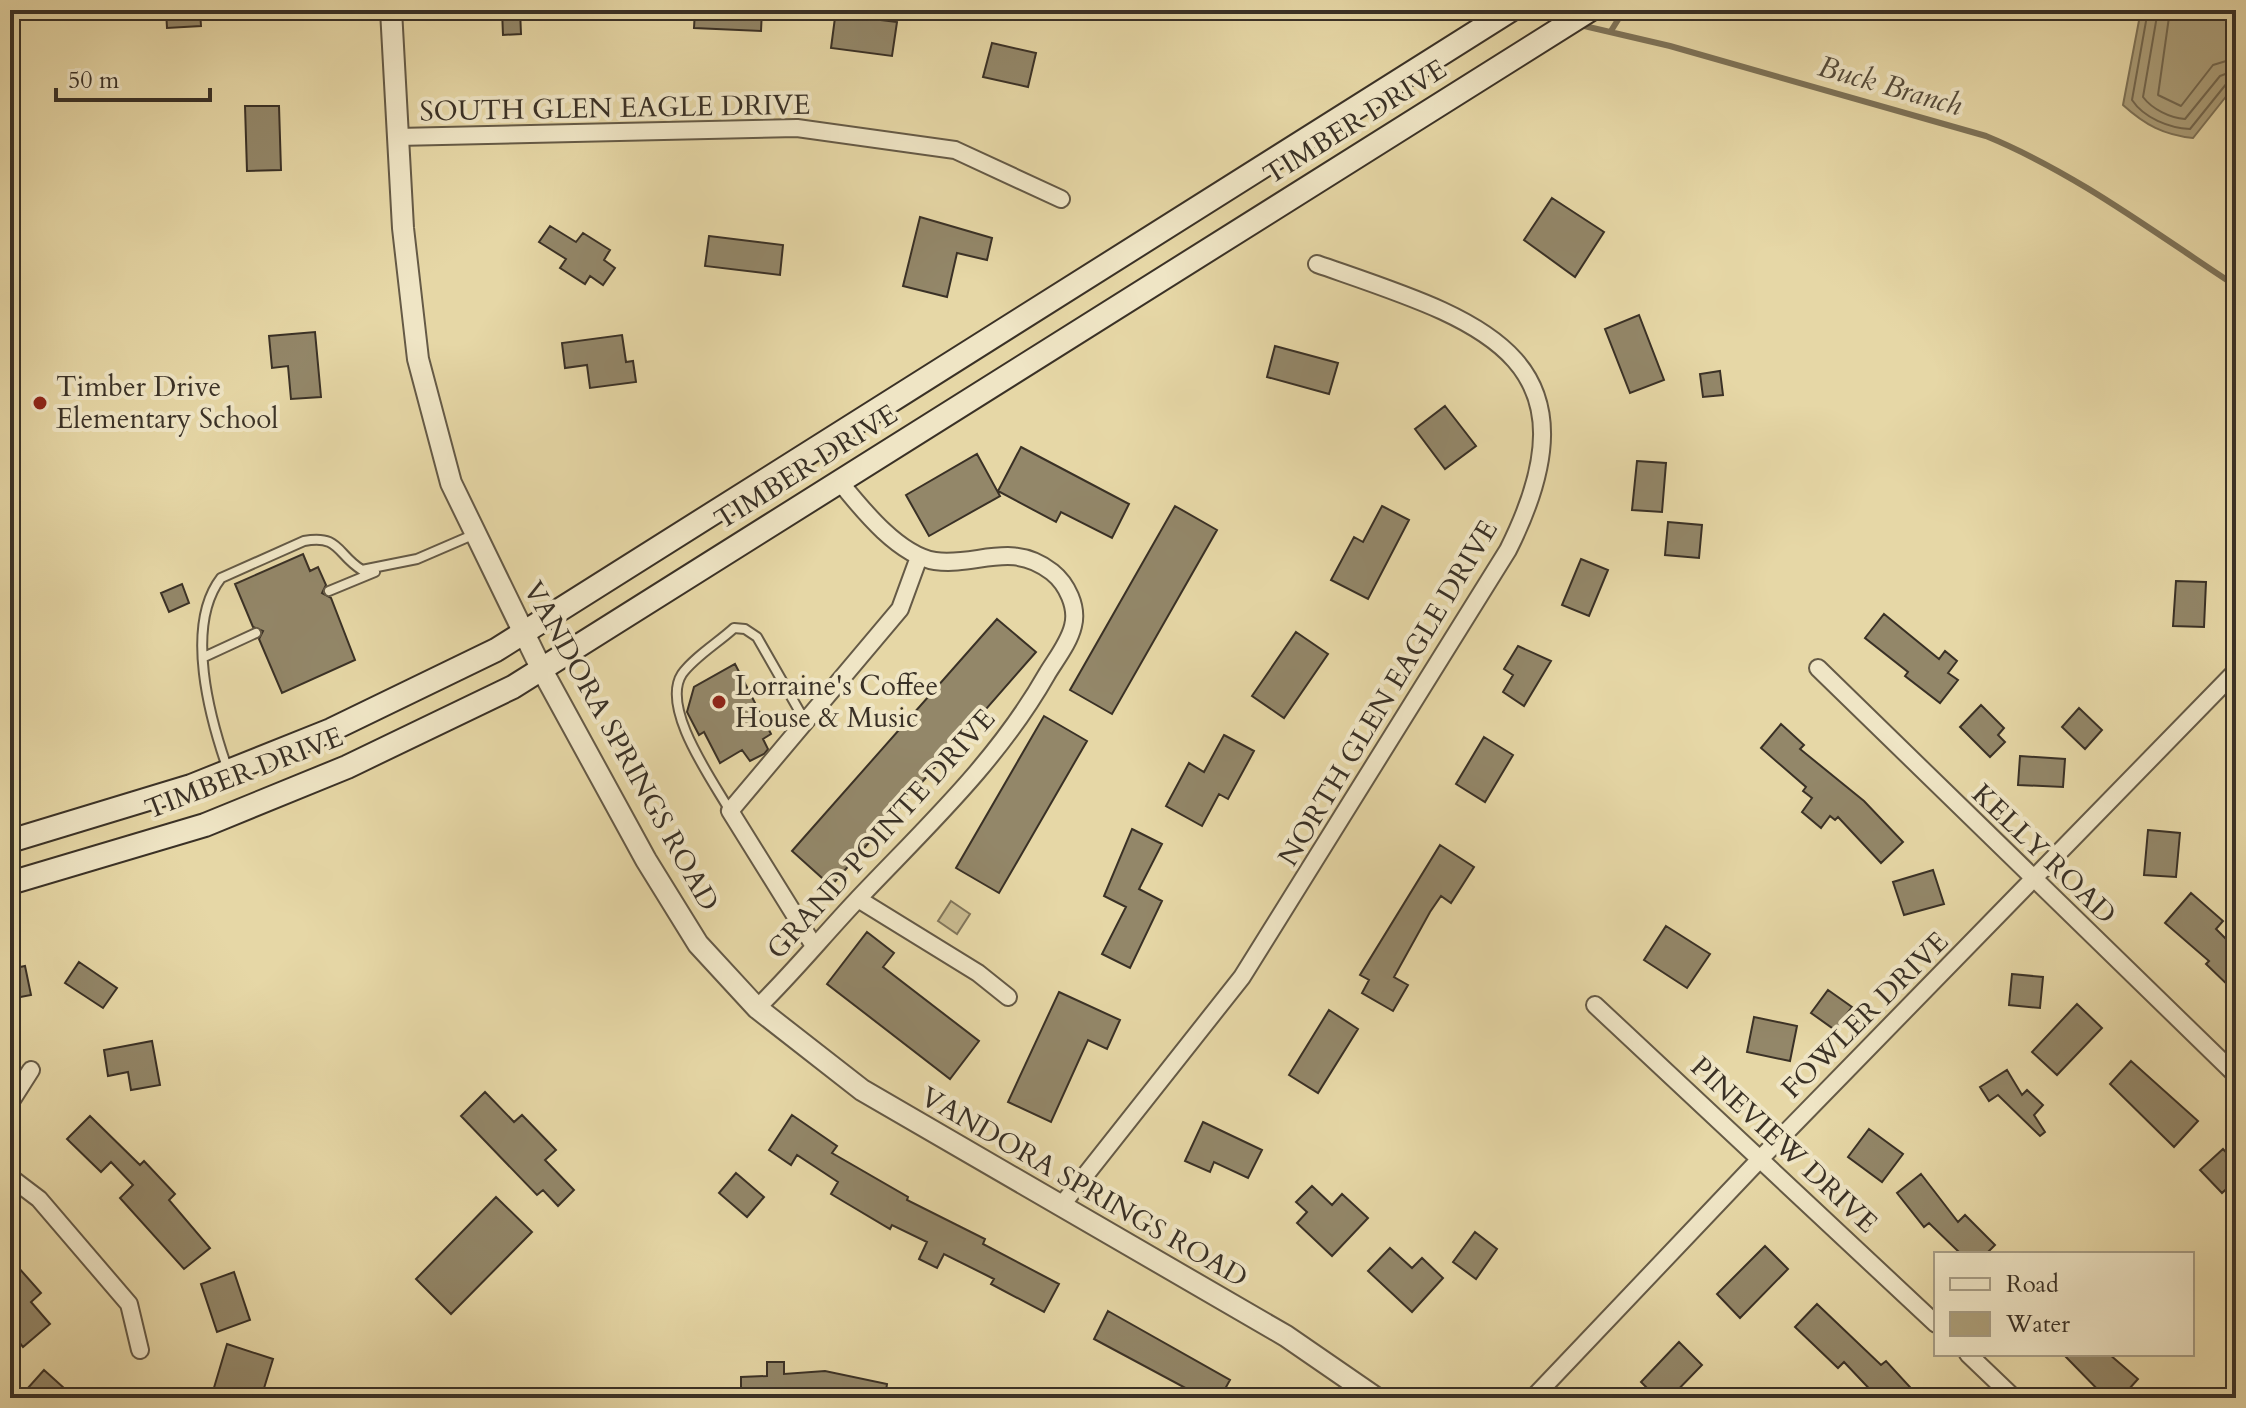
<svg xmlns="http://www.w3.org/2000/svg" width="2246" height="1408" font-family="Cardo,serif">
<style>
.green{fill:#c9bb90;stroke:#82765b;stroke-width:2}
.water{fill:#ac9f7a;stroke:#7e7358;stroke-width:2}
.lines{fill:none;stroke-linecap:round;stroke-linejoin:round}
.shore{stroke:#736850;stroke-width:2}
.stream{stroke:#7e7358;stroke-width:6}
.building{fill:#938769;stroke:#3a3126;stroke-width:2}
.service-casing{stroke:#655a46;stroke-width:12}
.minor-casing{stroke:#655a46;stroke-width:20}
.tertiary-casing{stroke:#655a46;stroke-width:24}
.secondary-casing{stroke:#3a3126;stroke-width:26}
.service{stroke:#efe5c5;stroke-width:8}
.minor{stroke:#efe5c5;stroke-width:16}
.tertiary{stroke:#efe5c5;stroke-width:20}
.secondary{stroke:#efe5c5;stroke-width:22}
.poi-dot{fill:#8f2418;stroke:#efe5c5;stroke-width:3}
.labels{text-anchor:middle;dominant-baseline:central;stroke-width:8;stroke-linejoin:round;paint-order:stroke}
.street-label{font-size:28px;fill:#3a3126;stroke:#efe5c5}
.poi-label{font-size:28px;fill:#3a3126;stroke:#efe5c5;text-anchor:start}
.water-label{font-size:30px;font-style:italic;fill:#564c3b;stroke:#efe5c5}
</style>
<rect width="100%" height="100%" fill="#e6d7a6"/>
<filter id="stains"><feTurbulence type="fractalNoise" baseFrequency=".0025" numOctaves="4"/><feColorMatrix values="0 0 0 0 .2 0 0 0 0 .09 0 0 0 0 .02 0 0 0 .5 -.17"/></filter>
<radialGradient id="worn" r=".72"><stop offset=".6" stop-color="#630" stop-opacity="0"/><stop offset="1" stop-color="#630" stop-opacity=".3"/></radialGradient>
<path class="green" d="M951,901L970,914L957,934L938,921Z"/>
<path class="water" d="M2141,10H2236V84L2193,138C2164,135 2145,125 2123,105Z"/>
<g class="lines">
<path class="shore" d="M2148,10L2132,100C2144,118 2169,128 2190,129L2227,83L2236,80
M2158,10L2143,97C2152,109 2170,118 2185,119L2220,76L2236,70
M2170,10L2158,95L2181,106L2213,65L2236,58"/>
<path class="stream" d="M1513,12L1561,20
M1580,25L1670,46L1986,136C2076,173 2155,233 2236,286
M1611,31L1624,10"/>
</g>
<path class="building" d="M166,10H200L201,26L167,28Z
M502,10H520L521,34L503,35Z
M695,10H762L761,31L694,28Z
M836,10H856L855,17L897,22L892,56L831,48Z
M992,43L1036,53L1028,87L983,77Z
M245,106H279L281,170L247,171Z
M1552,198L1604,232L1575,277L1524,240Z
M920,217L992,238L987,260L957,253L947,297L903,286Z
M550,226L576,242L583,233L610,250L604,260L615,268L603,285L590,276L585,284L560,268L566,259L539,242Z
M709,236L783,245L780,275L705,266Z
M1639,315L1664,380L1630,393L1605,329Z
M315,332L321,397L291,399L288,366L272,368L269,336Z
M622,335L626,362L633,361L636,382L590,388L587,365L565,368L562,343Z
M1275,346L1338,363L1329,394L1267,377Z
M1720,371L1723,395L1703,397L1700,374Z
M1445,406L1476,446L1445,469L1415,429Z
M1021,447L1129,504L1112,538L1061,512L1056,522L998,491Z
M977,454L1000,496L929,536L906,495Z
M1637,461L1666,463L1662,512L1632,510Z
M1175,506L1217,530L1112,714L1070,690Z
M1382,506L1409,520L1368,599L1331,580L1354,537L1363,542Z
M1668,522L1702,525L1699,558L1665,555Z
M303,554L310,571L318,567L326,585L322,593L331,598L355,660L282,693L259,639L263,631L253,627L235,584Z
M1581,559L1608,570L1589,616L1562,605Z
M2176,581L2206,582L2204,627L2173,626Z
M182,584L189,603L169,612L161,593Z
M1884,614L1939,659L1945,651L1957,661L1948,673L1958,680L1940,703L1905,676L1908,672L1865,638Z
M997,619L1036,652L831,886L792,851Z
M1296,632L1328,654L1284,718L1252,696Z
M1518,646L1551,661L1524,706L1503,692L1513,675L1504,669Z
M735,664L771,734L763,739L768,749L764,754L750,761L742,750L720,763L704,732L699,735L687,712L694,687Z
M1981,705L2004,728L1998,735L2005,742L1990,757L1960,727Z
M2079,708L2102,730L2085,749L2062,727Z
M1044,716L1087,741L999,893L956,868Z
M1781,724L1804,745L1800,749L1864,801L1903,842L1881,863L1838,817L1835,820L1830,816L1821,828L1802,812L1812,798L1803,791L1806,787L1761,748Z
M1224,735L1254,751L1228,799L1219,794L1202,826L1166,806L1189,763L1204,772Z
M1484,737L1513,755L1485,802L1456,784Z
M2020,756L2065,759L2063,787L2018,785Z
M1132,829L1162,844L1139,889L1162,901L1130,968L1102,954L1126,907L1104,896Z
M2148,830L2180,833L2176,877L2144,875Z
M1440,845L1474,867L1451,903L1441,896L1430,912L1394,977L1408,985L1393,1011L1362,993L1369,980L1360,975Z
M1933,870L1944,904L1904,915L1893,882Z
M2191,893L2223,921L2216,929L2236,949V993L2206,964L2209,961L2165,923Z
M1666,926L1710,954L1687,988L1644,960Z
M867,932L894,953L883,967L979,1041L950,1079L827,984Z
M79,962L117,988L103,1008L65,983Z
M25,966L31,995L10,999V969Z
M2012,974L2043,977L2040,1008L2009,1005Z
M1828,990L1852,1007L1835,1030L1811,1013Z
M1059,992L1120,1020L1107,1049L1088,1040L1051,1122L1008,1102Z
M2077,1004L2102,1028L2057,1075L2032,1052Z
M1329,1010L1358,1029L1318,1093L1289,1075Z
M1754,1017L1797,1026L1790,1061L1747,1052Z
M152,1041L160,1085L131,1090L128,1072L108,1076L104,1050Z
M2131,1061L2198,1121L2174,1147L2110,1084Z
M2007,1070L2022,1095L2027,1090L2043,1105L2034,1115L2045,1132L2040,1136L1998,1095L1989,1101L1980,1087Z
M485,1092L514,1122L522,1115L556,1150L545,1160L574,1190L558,1206L543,1190L537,1195L461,1116Z
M792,1115L837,1146L832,1153L908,1197L907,1200L985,1239L983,1244L1059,1284L1044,1312L991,1284L994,1279L944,1254L937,1268L919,1259L927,1242L892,1225L890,1229L831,1194L838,1182L797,1155L791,1165L769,1150Z
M90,1116L140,1165L144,1161L175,1194L169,1200L210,1248L184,1269L120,1198L133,1185L111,1162L101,1172L67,1139Z
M1203,1122L1262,1150L1248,1178L1214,1162L1210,1172L1185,1161Z
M1869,1129L1903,1154L1882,1182L1848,1157Z
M2223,1149L2236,1163V1180L2222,1193L2200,1170Z
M736,1173L764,1197L747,1217L719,1193Z
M1921,1174L1958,1222L1965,1215L1995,1245L1986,1254H1961L1929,1223L1924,1227L1897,1193Z
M1312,1186L1332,1205L1342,1194L1368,1218L1332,1256L1297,1223L1307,1212L1296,1202Z
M496,1197L532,1232L451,1314L416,1279Z
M1475,1232L1497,1249L1476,1279L1453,1262Z
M1765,1246L1788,1269L1740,1318L1717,1294Z
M1390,1248L1412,1268L1422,1258L1443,1278L1412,1312L1368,1271Z
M10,1258L41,1293L31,1302L50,1324L23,1347L10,1331Z
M234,1272L250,1320L217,1332L201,1284Z
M1817,1304L1881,1365L1886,1361L1920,1398H1878L1844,1362L1838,1368L1795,1327Z
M1108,1311L1230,1380L1220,1398H1204L1094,1339Z
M1679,1342L1702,1365L1670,1398H1657L1641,1382Z
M227,1344L273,1359L261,1398H235L213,1391Z
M2063,1354H2109L2138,1379L2121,1398H2106Z
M767,1362H784V1374L825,1371L887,1384L885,1398H741V1377L767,1376Z
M44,1370L75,1398H19Z"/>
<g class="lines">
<defs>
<path id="service" d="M329,591L375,572
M204,657L256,633
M228,770C210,719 184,626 221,578L304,541C340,534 337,555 362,570L417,559L475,534
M730,811C713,781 660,708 682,674C694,657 719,642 734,628L745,629L757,637L805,721"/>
<path id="minor" d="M397,137L797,128L955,150L1061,199
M1818,668L2236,1075
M858,899L978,973L1008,997
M814,946L730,811L900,609L919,557
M1595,1005L1936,1324
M757,1008C792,974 823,936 856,901C925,828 997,762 1047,674C1056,659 1069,643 1073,626C1078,607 1067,584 1052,572C1011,540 977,567 935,561C898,555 861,508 839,481
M10,1103L31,1070
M10,1177L39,1199L129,1304L140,1350
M1061,1206L1242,977L1508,550C1607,352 1474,319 1317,264
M1968,1354L2014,1398
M1533,1398L1761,1158L2236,671"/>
<path id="tertiary" d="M391,10L403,228L418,359L451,483L542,670L646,860L698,944L757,1008L862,1090L1286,1336L1376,1398"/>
<path id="secondary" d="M10,841L191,786L331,730L496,650L1511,10
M10,883L205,825L347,767L513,687L1590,10"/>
</defs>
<use href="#service" class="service-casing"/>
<use href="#minor" class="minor-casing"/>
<use href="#tertiary" class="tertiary-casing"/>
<use href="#secondary" class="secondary-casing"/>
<use href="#service" class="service"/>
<use href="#minor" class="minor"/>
<use href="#tertiary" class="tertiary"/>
<use href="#secondary" class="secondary"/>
</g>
<g class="poi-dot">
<circle cx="40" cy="403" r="8"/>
<circle cx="719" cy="702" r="8"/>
</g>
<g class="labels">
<g class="street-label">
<text transform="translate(615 108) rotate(-1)">SOUTH GLEN EAGLE DRIVE</text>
<text transform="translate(1355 122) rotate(-32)">TIMBER DRIVE</text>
<text transform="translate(806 467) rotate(-32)">TIMBER DRIVE</text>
<text transform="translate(1388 693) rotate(-59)">NORTH GLEN EAGLE DRIVE</text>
<text transform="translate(621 746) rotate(61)">VANDORA SPRINGS ROAD</text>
<text transform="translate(244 773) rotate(-21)">TIMBER DRIVE</text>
<text transform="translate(881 834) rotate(-48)">GRAND POINTE DRIVE</text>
<text transform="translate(2044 854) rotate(44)">KELLY ROAD</text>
<text transform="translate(1865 1015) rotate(-45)">FOWLER DRIVE</text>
<text transform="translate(1784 1145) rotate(43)">PINEVIEW DRIVE</text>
<text transform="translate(1084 1187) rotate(30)">VANDORA SPRINGS ROAD</text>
</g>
<g class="poi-label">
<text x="56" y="387">Timber Drive<tspan x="56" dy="32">Elementary School</tspan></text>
<text x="735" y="686">Lorraine's Coffee<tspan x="735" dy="32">House &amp; Music</tspan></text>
</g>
<g class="water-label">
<text transform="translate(1890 86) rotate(16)">Buck Branch</text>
</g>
</g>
<rect width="2246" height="1408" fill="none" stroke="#e6d7a6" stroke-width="40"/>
<rect x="12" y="12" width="2222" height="1384" fill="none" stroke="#3a3126" stroke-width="4"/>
<rect x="20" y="20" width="2206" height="1368" fill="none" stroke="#3a3126" stroke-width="2"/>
<rect x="1934" y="1252" width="260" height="104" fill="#efe5c5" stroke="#a79d85" stroke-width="2"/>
<rect x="1950" y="1278" width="40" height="12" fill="#efe5c5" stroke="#a79d85" stroke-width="2"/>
<text x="2006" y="1292" font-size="24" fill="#3a3126">Road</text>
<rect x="1950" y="1312" width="40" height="24" fill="#ac9f7a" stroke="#a79d85" stroke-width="2"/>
<text x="2006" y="1332" font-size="24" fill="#3a3126">Water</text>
<path d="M56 88v12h154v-12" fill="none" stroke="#3a3126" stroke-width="4"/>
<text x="68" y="88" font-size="24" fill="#3a3126" stroke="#efe5c5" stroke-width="6" paint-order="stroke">50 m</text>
<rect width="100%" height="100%" filter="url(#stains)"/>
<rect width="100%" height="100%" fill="url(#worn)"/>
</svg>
